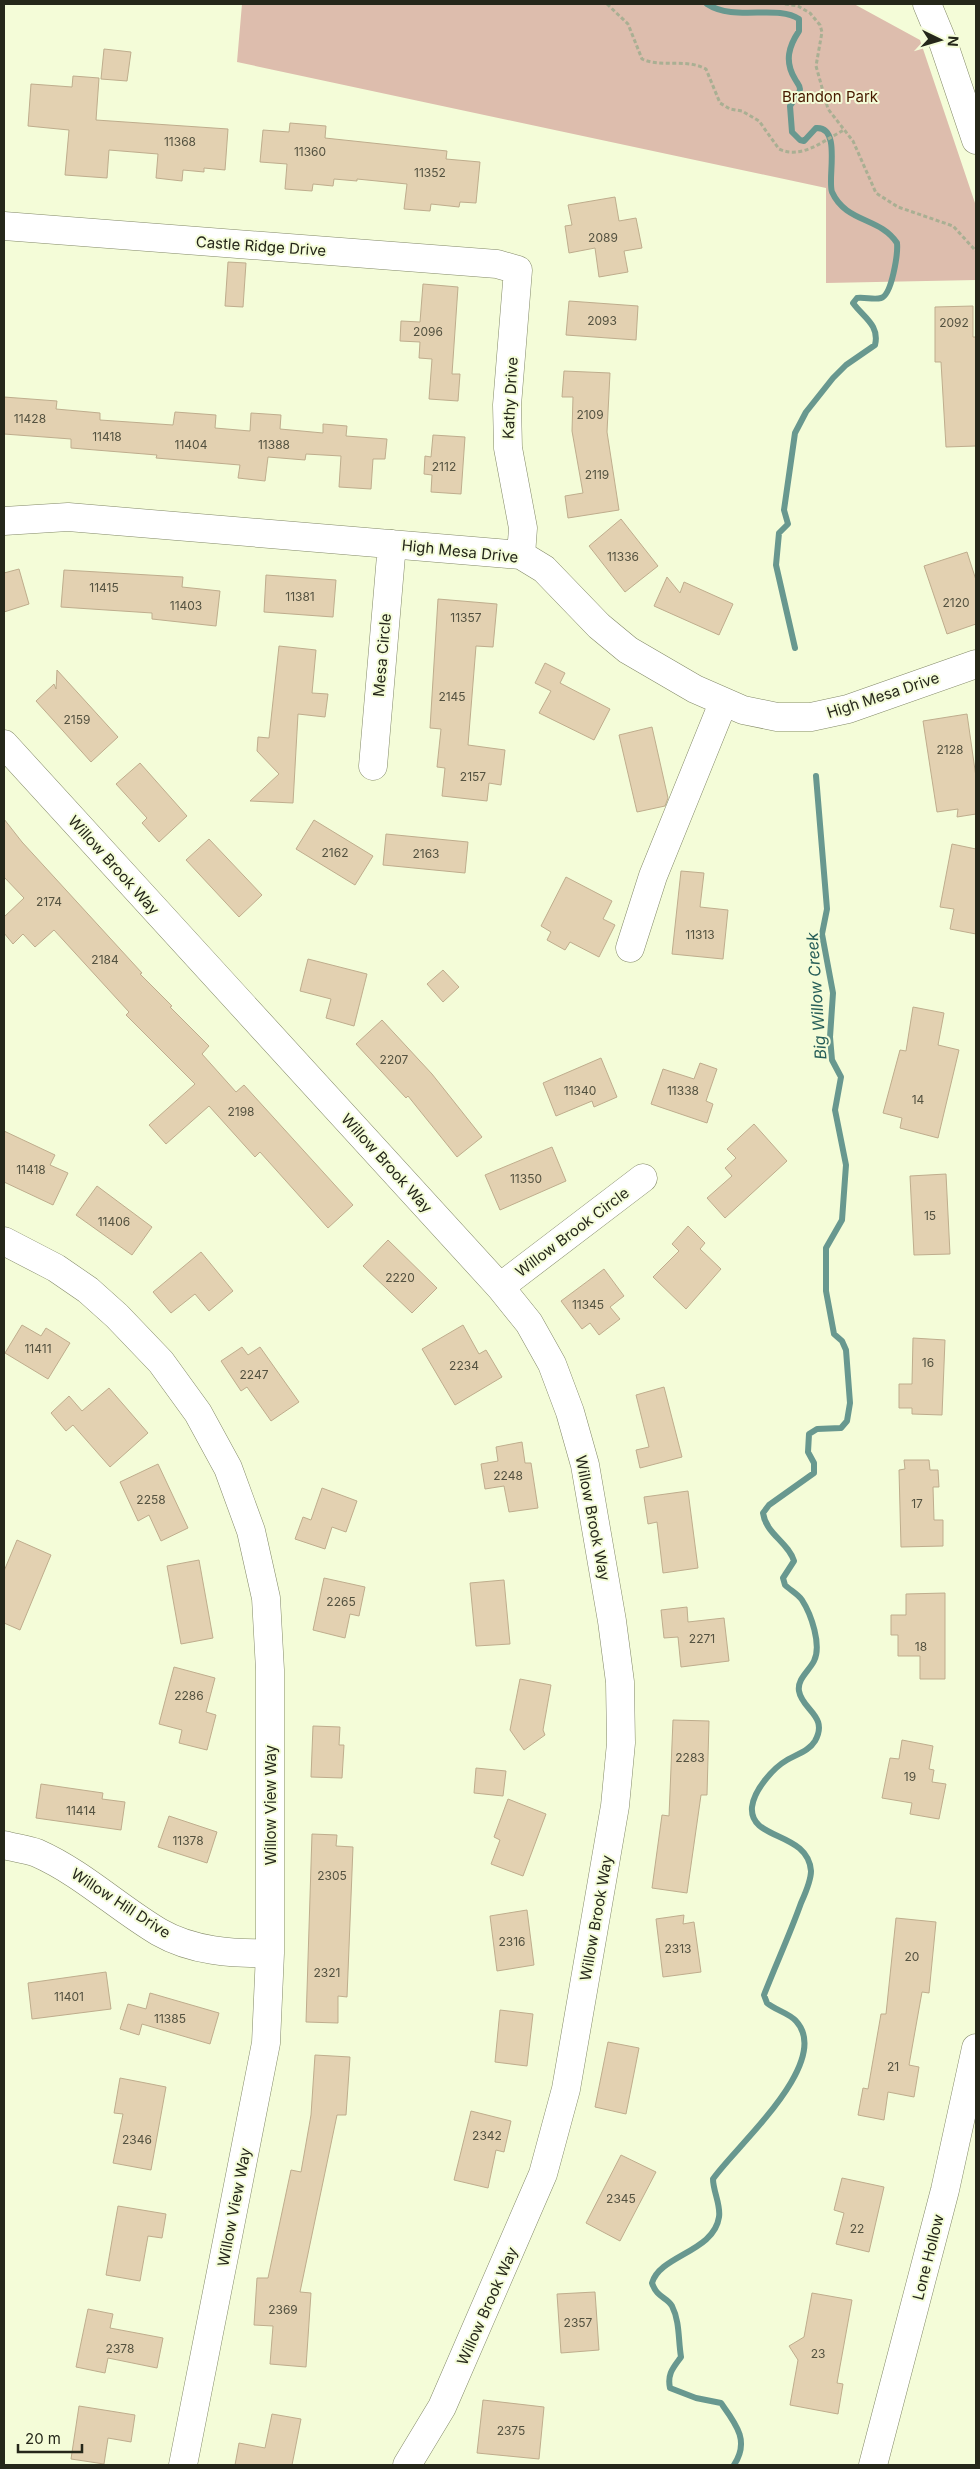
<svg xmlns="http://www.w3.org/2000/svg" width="980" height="2469" font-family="Inter,sans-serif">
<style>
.green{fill:#ddbdad}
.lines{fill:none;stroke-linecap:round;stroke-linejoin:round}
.stream{stroke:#68988f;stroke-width:6}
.building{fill:#e3d1b1;stroke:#bfad8d}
.minor-casing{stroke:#838968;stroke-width:29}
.path{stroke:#a9af93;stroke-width:3;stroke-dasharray:4 2.5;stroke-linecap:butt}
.minor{stroke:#fff;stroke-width:28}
.labels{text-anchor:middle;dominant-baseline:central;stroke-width:4;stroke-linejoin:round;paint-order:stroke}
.number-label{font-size:12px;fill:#545240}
.park-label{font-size:15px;fill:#481a00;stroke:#f4fcd8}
.street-label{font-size:15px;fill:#25271a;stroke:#f4fcd8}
.water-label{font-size:16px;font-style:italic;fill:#265e58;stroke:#f4fcd8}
</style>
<rect width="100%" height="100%" fill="#f4fcd8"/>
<path class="green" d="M242,4H854L920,40L976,206V280L826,283V188L237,62Z"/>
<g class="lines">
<path class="stream" d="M707,4C734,22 777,4 799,19V31C789,46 784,61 795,79C797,83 800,85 800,89C800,94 793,101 790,106L792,132L800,140L804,141L816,128C842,126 827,179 832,192C846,223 880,217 897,243C898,253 892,295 881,298C874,300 865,297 857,298L853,303C863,317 880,325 875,345L846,365L833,378L806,412L795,433L784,510L788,524L779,533L776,565L795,648
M734,2465C750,2441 736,2424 721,2403L696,2398L670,2388C667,2374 673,2368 681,2357C678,2339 680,2322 672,2306C667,2297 657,2298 652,2283C660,2255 714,2252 719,2217C721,2205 713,2191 713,2179C734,2148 834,2062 796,2021C789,2013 775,2010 767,2003L764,1995C776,1964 790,1934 801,1903C805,1894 811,1881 811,1871C808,1831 749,1841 752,1807C754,1790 773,1768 787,1760C797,1754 809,1751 815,1741C829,1716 802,1710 799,1691C797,1679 809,1671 814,1661C822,1645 811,1614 802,1600C798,1594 790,1590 785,1585L783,1578L794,1561C788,1542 766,1534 763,1513L769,1505L814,1473V1463L808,1452L809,1434L817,1429L841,1428L847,1421L850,1403L846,1350L842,1341L834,1334L826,1291V1248L842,1220L846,1165L835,1110L841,1077L832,1060L830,1037L833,993L822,934L827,909L816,776"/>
</g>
<path class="building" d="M104,49L131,52L127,81L101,79Z
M73,76L99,78L96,120L228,129L225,170L204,168V172L183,170L182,181L156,178L158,154L109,150L107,178L65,175L69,130L28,126L31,84L72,87Z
M290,123L326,126L325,138L447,151L446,159L480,162L476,203L460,202L459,207L431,204L430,211L404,209L407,184L357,179V181L334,179L333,186L313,184L312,191L285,189L287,164L260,162L263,130L289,132Z
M615,197L619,221L636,218L642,248L624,251L628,272L599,277L595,248L569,253L565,226L572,225L568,205Z
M228,262L246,263L243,307L225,306Z
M423,284L458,287L452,374H460L458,401L429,399L432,359L419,358L420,342L400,341L401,321L420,322Z
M569,301L638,306L636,340L566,335Z
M973,306V337H976V446L946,447L941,362H935V307Z
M564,371L610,373L607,432L619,510L568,518L565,496L583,493L572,431L573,397H562Z
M4,397L57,401L56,409L100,413V420L173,425L175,412L216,415L215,428L250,431L251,413L281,415L280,429L323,433V424L347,426L346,436L387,439L385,459H373L371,489L339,487L341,456L306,454L305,460L268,457L265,481L238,478L240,465L156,458L157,455L71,448V439L4,434Z
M433,435L465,437L461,494L431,492L432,475L424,474L425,456L431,457Z
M621,519L658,566L625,592L589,546Z
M967,552L976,580V624L947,634L924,566Z
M19,569L29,604L4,612V573Z
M64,570L183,577L182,587L220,591L216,626L152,619V613L61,607Z
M266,575L336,580L333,617L264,612Z
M667,577L680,593L684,582L733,604L719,635L654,606Z
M438,599L497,604L493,647L476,646L468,745L505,750L501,785L489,783L487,801L442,796L445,768L437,767L441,729L430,728Z
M279,646L316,650L312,693L328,694L325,717L298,714L293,803L250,801L279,774L257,751L258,737L269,738Z
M545,663L565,673L560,683L610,709L594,740L539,713L551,691L535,683Z
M57,670L118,737L91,762L36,701L54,684L56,689Z
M967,714L976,777V814L957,817L958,809L937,812L923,721Z
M652,727L668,798L665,806L637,812L619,735Z
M140,763L187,816L159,842L142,823L147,818L116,784Z
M4,819L22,842L142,973L140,974L172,1006L170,1007L209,1046L202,1054L236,1092L244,1085L353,1205L328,1228L260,1152L255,1157L209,1106L166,1144L149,1125L195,1084L126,1015L129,1012L54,930L35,947L23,934L13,944L4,933V917L24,898L4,877Z
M314,820L373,856L355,885L296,849Z
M386,834L468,842L465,873L383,865Z
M209,839L262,895L239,917L186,860Z
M952,844L976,849V934L950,929L954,909L940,907Z
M681,871L704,873L700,907L728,910L723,959L672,954Z
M566,877L612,901L603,919L615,925L599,957L570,942L565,950L547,940L551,932L541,926Z
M308,959L367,974L354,1026L326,1018L331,999L300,991Z
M443,970L459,987L443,1002L427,984Z
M913,1007L944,1013L938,1045L959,1050L938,1138L900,1128L902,1118L883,1113L900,1050L906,1051Z
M382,1020L432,1074L482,1137L457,1157L408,1096L406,1098L356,1044Z
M601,1058L617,1097L594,1107L592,1101L556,1116L543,1083Z
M700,1063L717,1069L706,1101L713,1104L707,1123L651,1104L663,1069L694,1079Z
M754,1124L787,1161L725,1218L707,1198L732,1176L725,1168L736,1158L727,1149Z
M4,1131L55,1155L50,1165L68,1173L53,1205L4,1182Z
M552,1147L566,1181L500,1210L485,1175Z
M946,1174L950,1254L914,1255L910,1176Z
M97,1186L152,1227L132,1255L76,1215Z
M688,1226L705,1243L700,1249L721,1269L686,1309L653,1277L679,1251L672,1244Z
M388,1240L437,1288L412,1313L363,1266Z
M201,1252L233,1291L209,1311L195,1294L171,1313L153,1292Z
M604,1269L624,1296L610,1307L620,1319L599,1335L590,1323L582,1329L561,1301Z
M22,1325L41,1336L46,1328L70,1343L48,1379L5,1353Z
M463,1325L479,1354L486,1350L502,1377L455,1405L422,1349Z
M913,1338L945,1340L942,1415L912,1414V1408H899V1384H912Z
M242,1347L248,1355L260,1347L299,1402L271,1421L247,1387L241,1391L221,1361Z
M664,1387L682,1457L640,1468L636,1450L649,1447L636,1395Z
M109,1388L148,1433L110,1467L73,1425L66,1431L51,1413L69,1396L82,1411Z
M522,1442L525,1463H531L538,1508L509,1512L504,1486L485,1489L481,1464L498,1461L496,1447Z
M904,1460H929L930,1470H938L939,1487H933L934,1520H943V1546L901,1547L899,1470L905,1469Z
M158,1464L188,1528L161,1541L149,1515L138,1521L120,1482Z
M322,1488L357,1501L346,1532L332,1527L325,1549L295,1539L303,1517L311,1520Z
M688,1491L698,1568L663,1573L657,1522L648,1524L644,1497Z
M17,1540L51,1555L20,1630L4,1623V1571Z
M199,1560L213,1638L181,1644L167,1566Z
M324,1578L365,1587L359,1616L350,1614L345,1638L313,1630Z
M504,1580L510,1644L476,1646L470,1583Z
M945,1593V1679H920V1656H898V1635H891V1615H906V1594Z
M687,1607L688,1622L724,1618L729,1661L681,1667L678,1637L664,1638L661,1610Z
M174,1667L215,1678L206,1712L216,1715L207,1750L179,1743L182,1730L159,1724Z
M520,1679L551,1685L543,1730L545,1735L524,1750L510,1730Z
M673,1720L709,1721L707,1795H701L687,1893L652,1888L662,1815L669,1816Z
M313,1726L340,1727L339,1745H344L342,1778L311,1777Z
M902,1740L933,1746L929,1769L934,1770L932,1782L946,1784L939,1819L910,1814L912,1803L882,1798L890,1758L899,1759Z
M476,1768L506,1771L503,1796L474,1793Z
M41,1784L103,1793L102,1799L125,1802L121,1830L36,1818Z
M508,1799L546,1814L523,1876L491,1864L500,1840L494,1837Z
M169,1816L217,1832L207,1863L158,1847Z
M312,1834L337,1835L336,1846L353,1847L347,1997L338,1996V2023L306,2022Z
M527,1910L534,1965L497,1971L490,1916Z
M684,1915L683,1924L694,1922L701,1972L663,1977L656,1919Z
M896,1918L936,1922L929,1993L922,1992L909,2065L919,2067L914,2097L888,2092L884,2120L858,2115L863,2088L868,2089L881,2014H886Z
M106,1972L111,2009L32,2019L28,1983Z
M150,1993L219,2013L210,2044L142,2024L139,2035L120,2029L128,2004L146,2009Z
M500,2010L533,2014L527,2066L495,2062Z
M608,2042L639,2048L626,2114L595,2107Z
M315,2055L350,2057L346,2115H337L300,2292L311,2293L306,2367L270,2364L273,2326L254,2325L257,2278H268L291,2170L301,2172L311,2115Z
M120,2078L166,2087L151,2170L113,2163L123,2114L114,2113Z
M471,2111L511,2121L504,2152L496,2150L488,2188L454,2180Z
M621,2155L656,2172L620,2241L586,2223Z
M842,2178L884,2187L869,2252L836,2244L844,2213L834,2210Z
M118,2206L166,2214L162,2238L148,2236L140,2281L106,2275Z
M595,2292L599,2350L561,2353L557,2294Z
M812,2293L852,2300L837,2383L843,2384L838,2414L790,2405L798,2360L789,2346L804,2337Z
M88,2309L113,2314L110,2328L163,2338L157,2368L108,2358L105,2373L76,2367Z
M483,2400L544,2407L539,2459L477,2453Z
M79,2406L135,2415L131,2442L108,2438L104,2464L71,2459Z
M272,2414L301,2419L292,2465H235L239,2443L265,2448Z"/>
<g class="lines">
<defs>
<path id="minor" d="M927,4L944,45L976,140
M4,226L497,264L518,270L507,405L508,448L523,528L521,555
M4,521L68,517L521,555L544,569L599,626L628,650L695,689L743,710L777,717H811L848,709L976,664
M4,744L500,1287L529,1323L552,1364L570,1412L585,1465L612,1621L620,1682L621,1743L615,1806L566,2089L543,2174L442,2407L407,2465
M373,766L392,544
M630,948L653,876L723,703
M4,1241L56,1268L88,1290L117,1316L161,1362L198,1413L228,1468L251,1531L266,1598L270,1670V1953L266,2043L183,2465
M500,1287L643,1178
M4,1845C15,1848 27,1849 37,1853C82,1873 117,1907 159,1932C192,1951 232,1954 270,1953
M873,2465L945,2190L976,2048"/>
</defs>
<use href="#minor" class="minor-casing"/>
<path class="path" d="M607,4L628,24L642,59C662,68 685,58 706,69L720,103L730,109L742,111L759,121L779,149C802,160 824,140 844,130
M785,4L798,6L810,13L820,25L822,32L816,66L828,109L853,141L876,193L898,207L953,226L976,251"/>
<use href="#minor" class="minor"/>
</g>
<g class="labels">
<g class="number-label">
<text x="180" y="141">11368</text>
<text x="310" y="151">11360</text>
<text x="430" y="172">11352</text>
<text x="603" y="237">2089</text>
<text x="602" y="320">2093</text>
<text x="954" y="322">2092</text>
<text x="428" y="331">2096</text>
<text x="590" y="414">2109</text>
<text x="30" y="418">11428</text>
<text x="107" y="436">11418</text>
<text x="191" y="444">11404</text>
<text x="274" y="444">11388</text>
<text x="444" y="466">2112</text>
<text x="597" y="474">2119</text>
<text x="623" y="556">11336</text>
<text x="104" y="587">11415</text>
<text x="300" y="596">11381</text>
<text x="956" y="602">2120</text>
<text x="186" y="605">11403</text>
<text x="466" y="617">11357</text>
<text x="452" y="696">2145</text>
<text x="77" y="719">2159</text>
<text x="950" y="749">2128</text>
<text x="473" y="776">2157</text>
<text x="335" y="852">2162</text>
<text x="426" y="853">2163</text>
<text x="49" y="901">2174</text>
<text x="700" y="934">11313</text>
<text x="105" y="959">2184</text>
<text x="394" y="1059">2207</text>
<text x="580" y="1090">11340</text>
<text x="683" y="1090">11338</text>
<text x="918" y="1099">14</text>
<text x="241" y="1111">2198</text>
<text x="31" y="1169">11418</text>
<text x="526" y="1178">11350</text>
<text x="930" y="1215">15</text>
<text x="114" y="1221">11406</text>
<text x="400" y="1277">2220</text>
<text x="588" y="1304">11345</text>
<text x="38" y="1348">11411</text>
<text x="928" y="1362">16</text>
<text x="464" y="1365">2234</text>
<text x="254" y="1374">2247</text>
<text x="508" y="1475">2248</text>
<text x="151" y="1499">2258</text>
<text x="917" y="1503">17</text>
<text x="341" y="1601">2265</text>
<text x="702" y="1638">2271</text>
<text x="921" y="1646">18</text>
<text x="189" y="1695">2286</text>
<text x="690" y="1757">2283</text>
<text x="910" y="1776">19</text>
<text x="81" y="1810">11414</text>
<text x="188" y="1840">11378</text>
<text x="332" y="1875">2305</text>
<text x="512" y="1941">2316</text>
<text x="678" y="1948">2313</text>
<text x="912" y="1956">20</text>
<text x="327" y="1972">2321</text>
<text x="69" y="1996">11401</text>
<text x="170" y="2018">11385</text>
<text x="893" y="2066">21</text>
<text x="487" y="2135">2342</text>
<text x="137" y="2139">2346</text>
<text x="621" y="2198">2345</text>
<text x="857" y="2228">22</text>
<text x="283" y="2309">2369</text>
<text x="578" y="2322">2357</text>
<text x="120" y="2348">2378</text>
<text x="818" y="2353">23</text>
<text x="511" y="2430">2375</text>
</g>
<g class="park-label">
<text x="830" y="96">Brandon Park</text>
</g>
<g class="street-label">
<text transform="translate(261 246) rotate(4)">Castle Ridge Drive</text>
<text transform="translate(510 398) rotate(-87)">Kathy Drive</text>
<text transform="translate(460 551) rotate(6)">High Mesa Drive</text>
<text transform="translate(382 655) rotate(-85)">Mesa Circle</text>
<text transform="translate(883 695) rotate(-18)">High Mesa Drive</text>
<text transform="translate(114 865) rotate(48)">Willow Brook Way</text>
<text transform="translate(387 1163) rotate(48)">Willow Brook Way</text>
<text transform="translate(572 1232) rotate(-37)">Willow Brook Circle</text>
<text transform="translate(593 1518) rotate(79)">Willow Brook Way</text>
<text transform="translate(270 1805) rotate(-90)">Willow View Way</text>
<text transform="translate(121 1903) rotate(33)">Willow Hill Drive</text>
<text transform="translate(596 1918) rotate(-80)">Willow Brook Way</text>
<text transform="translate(234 2207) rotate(-79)">Willow View Way</text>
<text transform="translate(928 2257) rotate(-76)">Lone Hollow</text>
<text transform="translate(487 2306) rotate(-66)">Willow Brook Way</text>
</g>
<g class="water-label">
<text transform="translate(816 996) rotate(-94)">Big Willow Creek</text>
</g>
</g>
<rect width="980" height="2469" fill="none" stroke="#25271a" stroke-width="10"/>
<g transform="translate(940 40) rotate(95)" stroke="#f4fcd8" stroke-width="4" paint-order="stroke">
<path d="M0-4L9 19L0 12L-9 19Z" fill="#25271a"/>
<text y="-8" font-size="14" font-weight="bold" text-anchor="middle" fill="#25271a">N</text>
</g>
<path d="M18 2444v8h64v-8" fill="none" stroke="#25271a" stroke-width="2.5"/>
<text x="25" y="2444" font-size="15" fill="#25271a" stroke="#f4fcd8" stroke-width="4" paint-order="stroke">20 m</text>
</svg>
